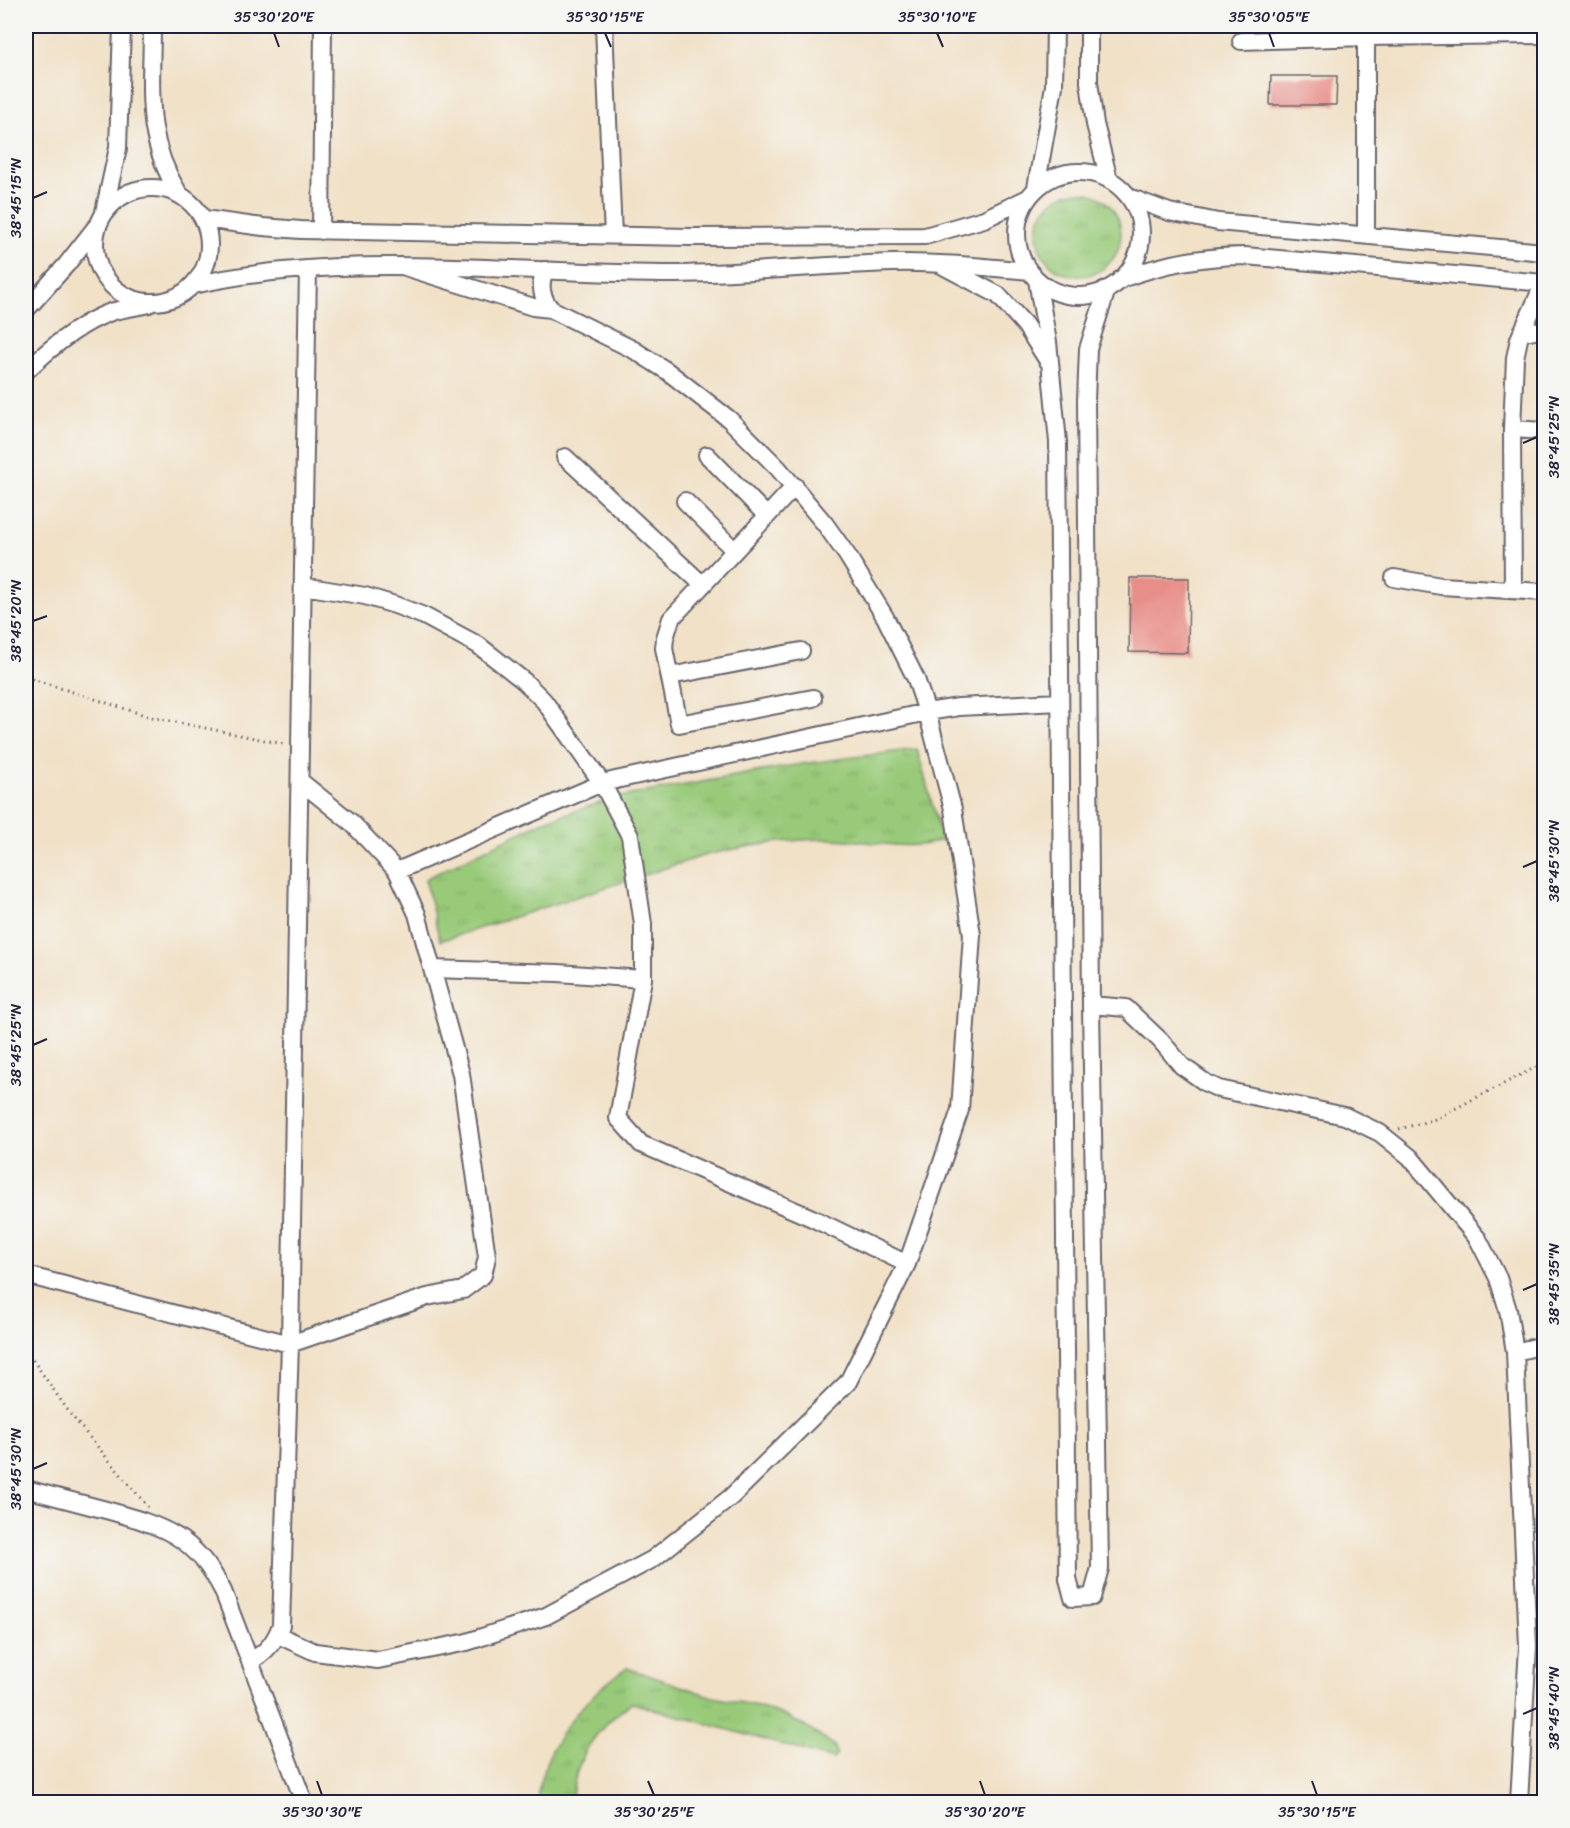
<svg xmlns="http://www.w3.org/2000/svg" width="1570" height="1828" font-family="Sriracha,sans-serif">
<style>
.grass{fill:url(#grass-tufts);stroke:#5e765a;stroke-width:1.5}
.building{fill:#e88e89}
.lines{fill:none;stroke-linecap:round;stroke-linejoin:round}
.minor-casing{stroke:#6a656c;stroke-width:20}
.path{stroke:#6a656c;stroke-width:3;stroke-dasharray:1.5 4.5;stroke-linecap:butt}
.minor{stroke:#fff;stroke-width:16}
.ticks{fill:none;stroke:#22223b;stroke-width:2}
.neatline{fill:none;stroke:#22223b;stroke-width:2}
.ticks-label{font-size:15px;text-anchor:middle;fill:#22223b}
</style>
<defs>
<pattern id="grass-tufts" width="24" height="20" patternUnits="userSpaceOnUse" patternTransform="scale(1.5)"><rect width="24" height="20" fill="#99ca79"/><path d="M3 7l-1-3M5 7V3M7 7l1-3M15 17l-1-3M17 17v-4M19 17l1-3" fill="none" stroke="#84ad6a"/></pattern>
</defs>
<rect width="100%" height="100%" fill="#f6f6f2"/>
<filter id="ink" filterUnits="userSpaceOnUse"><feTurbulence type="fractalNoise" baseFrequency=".0167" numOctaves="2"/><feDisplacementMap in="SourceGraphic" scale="12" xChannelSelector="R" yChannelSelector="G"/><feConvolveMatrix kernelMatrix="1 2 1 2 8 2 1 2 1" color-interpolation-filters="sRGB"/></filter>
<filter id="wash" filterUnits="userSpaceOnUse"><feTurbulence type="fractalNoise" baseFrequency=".008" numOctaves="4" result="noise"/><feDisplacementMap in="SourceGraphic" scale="24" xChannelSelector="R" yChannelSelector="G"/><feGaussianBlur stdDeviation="1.35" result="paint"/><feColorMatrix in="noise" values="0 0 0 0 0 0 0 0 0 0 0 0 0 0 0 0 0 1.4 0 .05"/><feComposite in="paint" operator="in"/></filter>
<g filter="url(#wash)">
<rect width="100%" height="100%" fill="#f1e1c7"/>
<path class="grass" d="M1037 234a42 42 0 1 1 84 0a42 42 0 1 1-84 0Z
M917,749L942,840C905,853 867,839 828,839C787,839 746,846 706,855L440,941L425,879L542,822L614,798L801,764Z
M627,1668L713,1697L758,1706L780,1714L801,1724L832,1744L835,1747L837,1754L833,1759L632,1703C597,1726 573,1759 572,1802H537C542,1746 582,1699 627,1668Z"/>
<g id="blocks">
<path class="building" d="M1271,76H1337L1336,105H1270Z
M1130,578H1189L1188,653L1129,652Z"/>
</g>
</g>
<g filter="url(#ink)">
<use href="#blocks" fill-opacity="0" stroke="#6a656c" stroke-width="1.5"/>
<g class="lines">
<defs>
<path id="minor" d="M152,26C152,90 143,135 179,194
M604,26L613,236
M1089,26V82L1095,124L1109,180
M1241,41L1366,37L1544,35
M1017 234a62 62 0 1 1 124 0a62 62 0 1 1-124 0Z
M95 245a57 57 0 1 1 114 0a57 57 0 1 1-114 0Z
M1036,188L1054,86L1055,26
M1129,197L1169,212L1218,222L1544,252
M104,212L118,148L122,26
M204,219L263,227L301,230L691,237L925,236L984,219L1028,198
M321,231L323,26
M1366,235V26
M943,266L998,295L1025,325L1048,361
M545,270C539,285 541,297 551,309
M1121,279C1162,264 1201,256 1245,256L1544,283
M1037,280L1048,342L1058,442L1068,1579L1073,1598L1092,1597L1100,1568L1091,1005L1086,400L1088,349L1107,289
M193,285C351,250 516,274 676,274C748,273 821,265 893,263C938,262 984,267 1029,271
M26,310L67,264L96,227
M1522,331H1544
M26,371C49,349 80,323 111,312C123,308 137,307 149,304
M1512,429L1544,431
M707,455L767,516
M565,457L703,585
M795,486L671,619L665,638L664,648L679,724L813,698
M685,501L734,550
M1394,578L1441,586L1544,592
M303,586L365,596L395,605L424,616L478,645L524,681L544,701L602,783L630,836L643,924V979L618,1118L641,1144L812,1218L907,1264
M1513,589L1512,429L1515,358L1519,339L1544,283
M670,676L801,651
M397,871L602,783L927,712L959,707L1060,702
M432,969L558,973L643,979
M1091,1005L1126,1008L1161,1041L1182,1066L1206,1083L1219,1089L1345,1116L1380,1133L1410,1157L1478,1239L1498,1278L1508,1310L1515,1352L1528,1646L1519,1802
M26,1275L290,1344L427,1297L463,1290L483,1275L487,1257L461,1074L417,914L397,871L352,823L300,781
M1515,1352L1544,1345
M26,1489C52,1496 79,1503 106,1510C162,1526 195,1535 223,1591L304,1802
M278,1635L315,1652L378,1660L467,1642L546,1616L653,1559L731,1497L848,1382L907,1264L960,1110L972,935L953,809L927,712L916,679L885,617L847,555L825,524L778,468L729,419L667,371L634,350L551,309L533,307L402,266
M250,1661C266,1653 275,1642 281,1625L290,1344L308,269"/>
</defs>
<use href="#minor" class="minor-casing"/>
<path class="path" d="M26,677L151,717L284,744
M1399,1129L1433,1120L1544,1063
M26,1350L71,1415L148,1507"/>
<use href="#minor" class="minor"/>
</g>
</g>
<path class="ticks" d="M274,33L279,47M605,33L611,47M937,33L943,47M1269,33L1274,47M33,198L47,192M1523,443L1537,437M33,621L47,616M1523,867L1537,861M33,1045L47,1039M1523,1290L1537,1284M33,1469L47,1463M1523,1714L1537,1708M317,1781L322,1795M648,1781L654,1795M980,1781L985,1795M1312,1781L1317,1795"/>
<rect width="1570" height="1828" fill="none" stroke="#f6f6f2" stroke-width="66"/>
<rect x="33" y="33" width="1504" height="1762" class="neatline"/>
<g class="ticks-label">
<text x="274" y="22">35°30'20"E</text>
<text x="605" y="22">35°30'15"E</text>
<text x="937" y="22">35°30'10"E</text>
<text x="1269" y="22">35°30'05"E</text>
<text transform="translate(16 198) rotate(-90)" y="5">38°45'15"N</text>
<text transform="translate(1554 437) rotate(-90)" y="5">38°45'25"N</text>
<text transform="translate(16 621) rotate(-90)" y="5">38°45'20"N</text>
<text transform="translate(1554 861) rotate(-90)" y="5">38°45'30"N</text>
<text transform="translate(16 1045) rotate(-90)" y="5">38°45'25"N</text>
<text transform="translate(1554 1284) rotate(-90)" y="5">38°45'35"N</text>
<text transform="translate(16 1469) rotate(-90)" y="5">38°45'30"N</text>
<text transform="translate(1554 1708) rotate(-90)" y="5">38°45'40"N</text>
<text x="322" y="1817">35°30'30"E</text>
<text x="654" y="1817">35°30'25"E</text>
<text x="985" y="1817">35°30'20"E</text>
<text x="1317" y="1817">35°30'15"E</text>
</g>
</svg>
